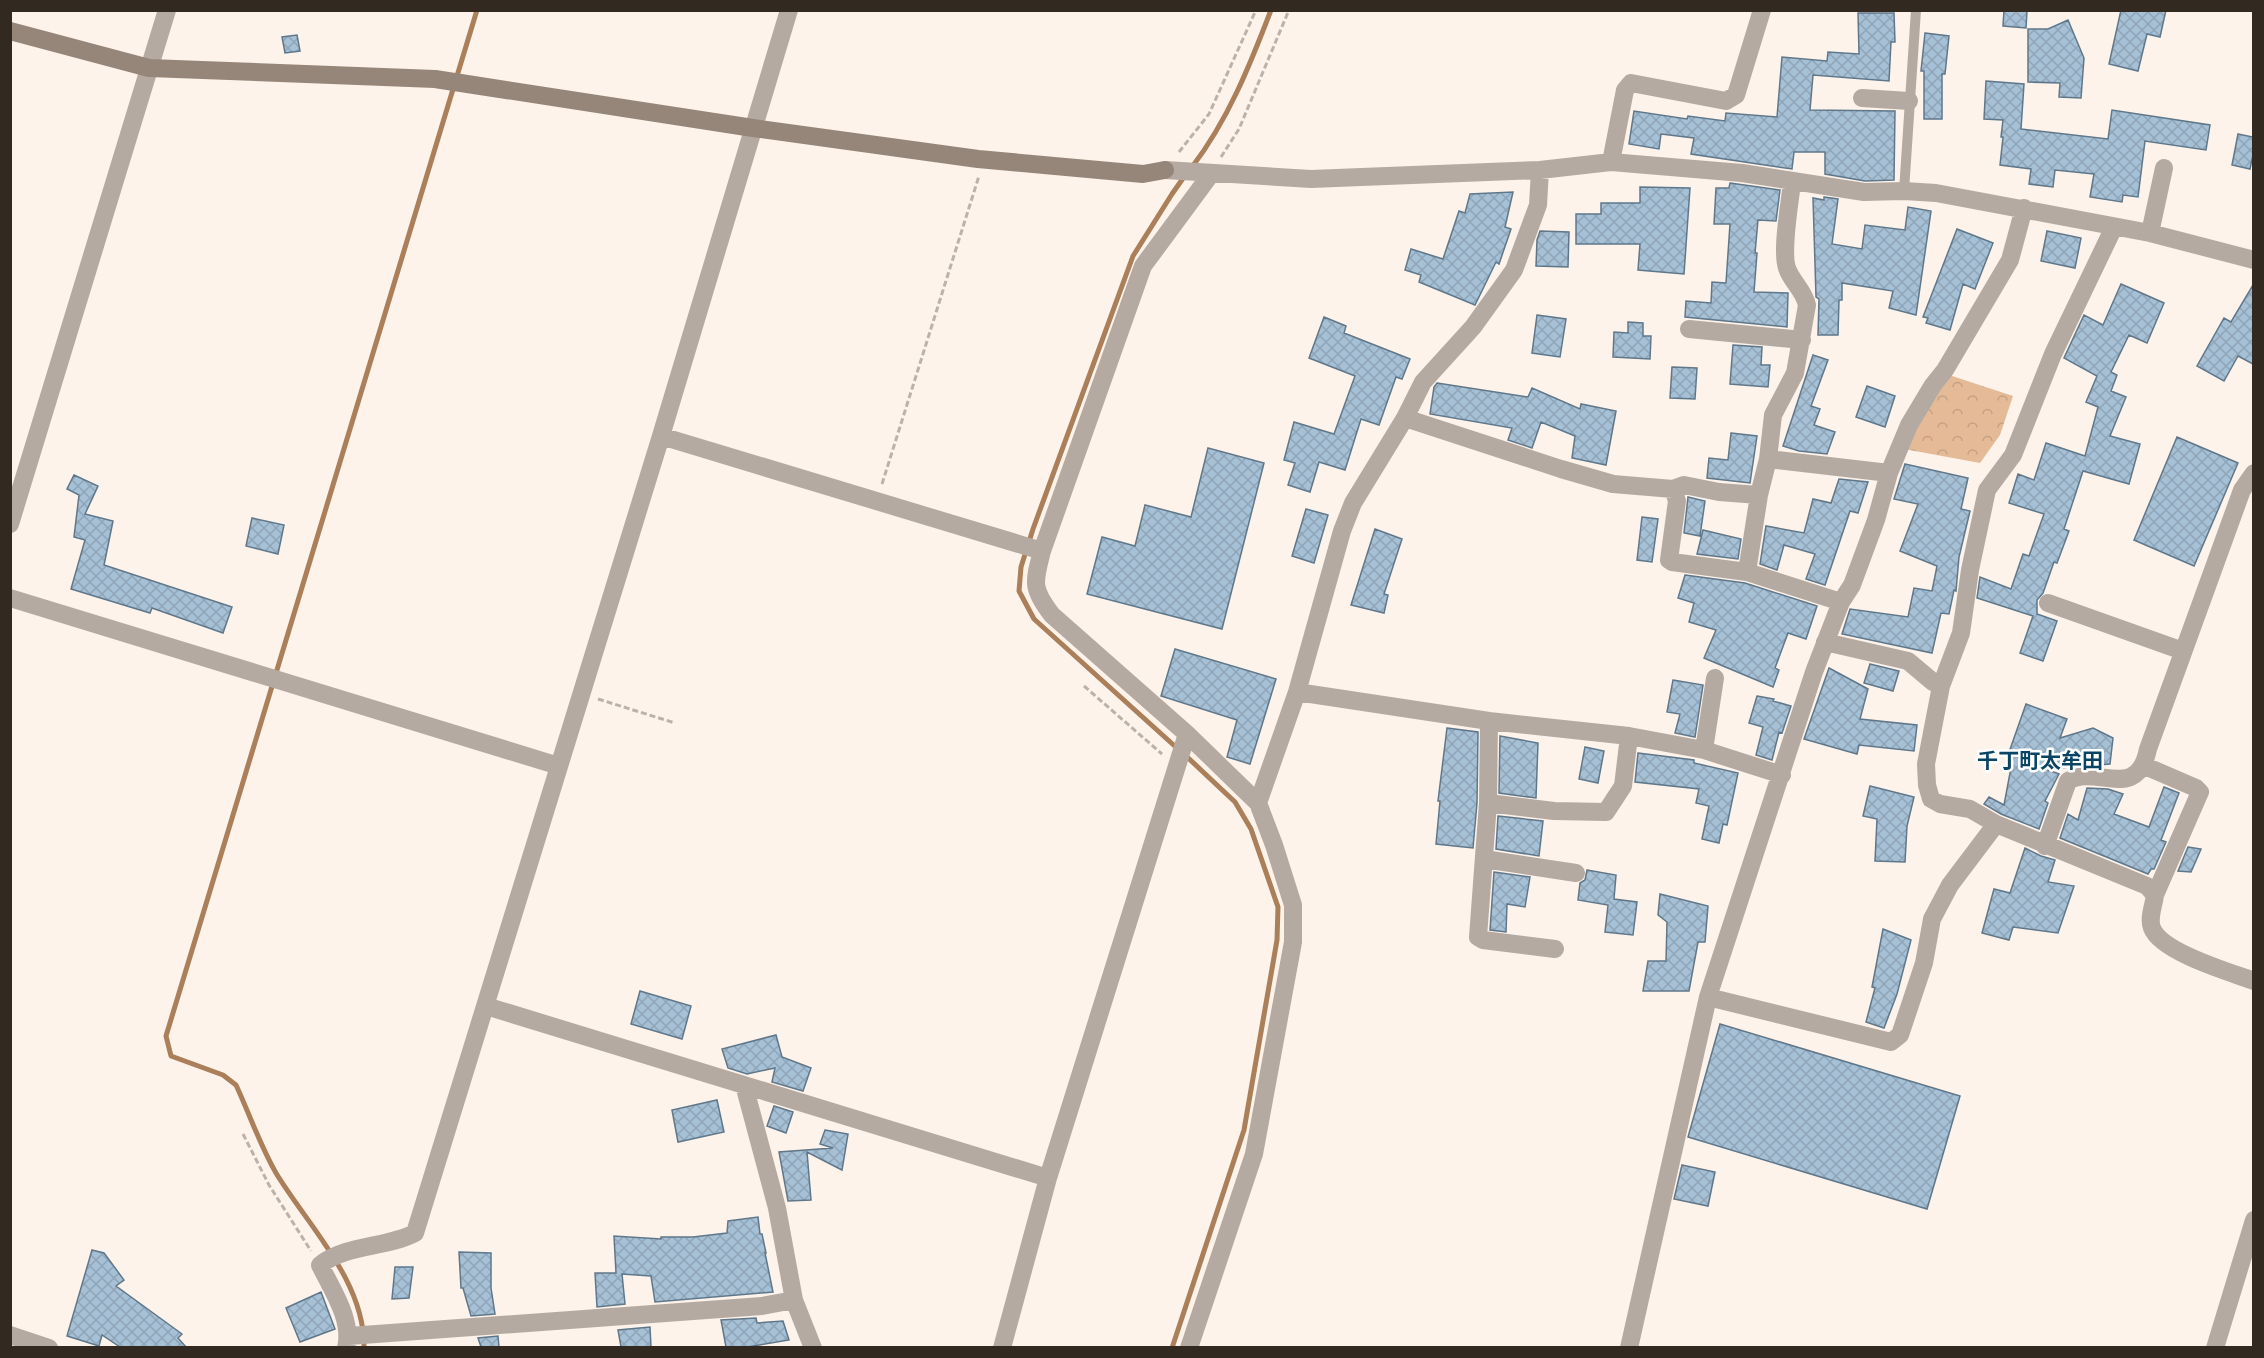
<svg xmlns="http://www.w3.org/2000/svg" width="2264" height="1358" font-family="Signika,'Noto Sans JP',sans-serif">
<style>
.forest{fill:url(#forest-crowns)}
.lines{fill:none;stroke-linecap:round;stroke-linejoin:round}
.stream{stroke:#aa7f59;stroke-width:5}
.building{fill:url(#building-cross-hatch);stroke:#5f778a;stroke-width:1.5}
.path{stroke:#bcb2a9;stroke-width:3;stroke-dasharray:6 3;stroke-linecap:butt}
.lane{stroke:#b5aaa1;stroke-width:10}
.street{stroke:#b5aaa1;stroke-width:18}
.secondary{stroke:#968679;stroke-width:18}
.labels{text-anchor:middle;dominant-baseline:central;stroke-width:5;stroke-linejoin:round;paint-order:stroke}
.quarter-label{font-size:21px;font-weight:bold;fill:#0a4465;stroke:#fff}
</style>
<defs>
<pattern id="forest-crowns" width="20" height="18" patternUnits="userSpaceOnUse" patternTransform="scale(1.5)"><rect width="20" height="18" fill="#e5bb97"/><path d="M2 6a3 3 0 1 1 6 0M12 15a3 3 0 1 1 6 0" fill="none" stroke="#c5a182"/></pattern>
<pattern id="building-cross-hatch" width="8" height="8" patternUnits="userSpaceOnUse" patternTransform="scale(1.5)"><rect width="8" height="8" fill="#a6c0d5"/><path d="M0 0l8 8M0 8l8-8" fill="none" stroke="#8fa5b7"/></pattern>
</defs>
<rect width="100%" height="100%" fill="#fdf3ea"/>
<path class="forest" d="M1946,374L2013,396L2000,435L1980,463L1904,449Z"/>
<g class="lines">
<path class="stream" d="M1192,167C1228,120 1250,65 1271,10
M1178,749L1034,619L1019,591L1021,567L1033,529L1133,256L1172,194L1186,174
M364,1348C365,1281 308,1226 276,1173C260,1145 249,1113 236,1085L223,1075L171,1056L166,1036L477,10
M1172,1348L1244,1130L1277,940L1278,907L1251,829L1235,802L1185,755"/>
</g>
<path class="building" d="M2004,10L2027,11L2026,28L2003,26Z
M2121,10H2166L2160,37L2147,34L2138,71L2109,64Z
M1858,13H1894L1895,42H1891L1889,81L1813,75L1810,110L1895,111L1894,180L1865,181L1825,174V152H1794L1792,169L1691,154L1694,138L1661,134L1659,149L1629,144L1634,111L1687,119L1688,116L1725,121L1726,113L1777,117L1782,57L1827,61L1828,52L1859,54Z
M2068,20L2084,58L2081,98L2059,97L2060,83L2028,82V29H2048Z
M1925,33L1949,36L1945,74H1942V119H1924V71H1921Z
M297,35L300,51L285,53L282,37Z
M1986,81L2024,84L2021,129L2108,139L2112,110L2210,125L2206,150L2145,141L2138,197L2123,195L2122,202L2090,197L2094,174L2055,170L2053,187L2029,184L2031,169L2000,165L2003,137H2001L2003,120L1984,119Z
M2238,134L2253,137V155L2250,169L2232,165Z
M1730,183L1780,190L1776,221L1758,220L1755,253H1757L1754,292L1788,293L1787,327L1685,317L1686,301L1711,303L1712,282L1726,283L1730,224H1714L1716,188H1729Z
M1640,187L1690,188L1684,274L1638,270L1640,244H1576V214H1601V203H1640Z
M1513,192L1505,227L1511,229L1499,264L1496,262L1475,305L1419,282L1421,275L1405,270L1411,249L1443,259L1459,211L1465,213L1470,194Z
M1824,197L1838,199L1832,244L1862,249L1865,225L1905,230L1908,207L1931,211L1916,315L1889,308L1893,291L1842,283V300H1839L1838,335H1818L1819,299L1816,297L1813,198L1824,200Z
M1957,229L1993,243L1975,289L1963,284L1950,330L1926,323L1928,318L1923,317Z
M1540,231L1569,232L1568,267L1536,266L1537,240Z
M2047,231L2081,238L2075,268L2041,261Z
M2121,284L2164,303L2147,343L2129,335L2111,372L2117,375L2111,391L2126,397L2110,436L2140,444L2129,484L2083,471L2064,529L2069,531L2057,563L2054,562L2043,593L2037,600V614L2057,621L2043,661L2020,653L2033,616L1977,598L1980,577L2011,589L2023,554L2029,556L2044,514L2009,503L2018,474L2034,480L2046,443L2085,456L2098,407L2086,402L2097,376L2064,358L2084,315L2103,325Z
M2253,285V364L2238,356L2224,381L2197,366L2224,318L2231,322Z
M1537,315L1566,319L1560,357L1532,353Z
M1324,317L1346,326L1344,333L1410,359L1402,379L1396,377L1379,425L1361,419L1345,470L1319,462L1310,492L1288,485L1295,463L1284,460L1294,422L1334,434L1355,376L1309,358Z
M1628,322L1643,323V336H1651L1650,359L1613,357L1614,332L1628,333Z
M1733,345L1762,347L1761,365H1770L1768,387L1730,384Z
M1813,355L1828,360L1811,406L1820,409L1814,425L1835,432L1827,454L1799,451L1783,446Z
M1672,367L1697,368L1695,399L1670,398Z
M1437,383L1528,397L1532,388L1580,409L1581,404L1616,411L1606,465L1572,458L1575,436L1541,422L1532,448L1508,440L1512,428L1430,414L1434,387Z
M1867,386L1895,396L1885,427L1856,417Z
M1731,433L1757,436L1750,483L1707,478L1709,458L1728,460Z
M2177,437L2238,463L2194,566L2134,540Z
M1208,448L1264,463L1222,629L1087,594L1102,537L1135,546L1145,505L1191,517Z
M1905,464L1968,478L1961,509L1970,511L1959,557L1956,591L1954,590L1949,614L1941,613L1932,653L1842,634L1850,609L1908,617L1914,588L1932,591L1937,566L1900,551L1918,504L1894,499Z
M74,475L98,486L85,514L113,521L104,565L232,607L223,633L152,608L150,613L71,589L85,540L74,537L79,495L67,489Z
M1839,479L1868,482L1858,513L1850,511L1825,585L1806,579L1815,554L1784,545L1777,570L1760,564L1766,526L1804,533L1813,499L1831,503Z
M1688,497L1705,501L1700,536L1684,533Z
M1306,509L1328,515L1314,563L1292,556Z
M1642,517L1658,519L1652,562L1637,560Z
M252,518L284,525L278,554L246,546Z
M1375,529L1402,539L1384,594L1388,595L1384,613L1351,605Z
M1703,530L1741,539L1738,559L1697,554Z
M1685,575L1745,583L1817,606L1806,639L1788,633L1775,668L1779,670L1773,687L1704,658L1716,630L1689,622L1694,603L1678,598Z
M1175,649L1276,679L1250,764L1227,757L1237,720L1161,696Z
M1870,664L1899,671L1893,691L1864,683Z
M1829,668L1868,689L1860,719L1917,725L1914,751L1859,745L1857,754L1804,739Z
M1673,680L1703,685L1695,737L1675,733L1680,714L1667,712Z
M1757,696L1774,699L1773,701L1791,706L1782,733L1779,732L1772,760L1756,755L1763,727L1749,723Z
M2026,704L2067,719L2060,738L2093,728L2113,738L2110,764L2045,769L2059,774L2045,801L2048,803L2039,829L2001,814L1984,804L1989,797L2004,805L2013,757L2008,755Z
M1447,728L1478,732L1477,803L1473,848L1436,844L1440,801H1438Z
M1500,736L1538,743L1536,798L1499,793Z
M1585,747L1604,751L1598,783L1579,779Z
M1638,753L1694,760V763L1738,773L1727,825L1723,824L1719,843L1702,839L1709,806L1696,803L1699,789L1635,782Z
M1870,786L1914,797L1907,826L1905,862L1875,861L1877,819L1863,816Z
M2164,787L2179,793L2161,840L2166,842L2154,869H2151L2148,874L2060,838L2068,814L2078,820L2087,788L2108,789L2123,794L2114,814L2149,827Z
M1498,816L1543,821L1539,856L1496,849Z
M2188,847L2201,849L2191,872L2178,871Z
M2025,848L2041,856L2055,860L2048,882L2074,886L2058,933L2013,927L2009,940L1982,933L1994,889L2010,893Z
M1587,870L1616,875L1614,899L1637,902L1633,935L1605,932L1608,905L1578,900L1580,883L1585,880Z
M1494,872L1530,877L1525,907L1507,904L1506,932L1490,930Z
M1660,894L1708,906L1705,942H1698L1689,991H1643L1648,961H1666L1667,922L1658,915Z
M1883,929L1911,940L1897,994L1884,1028L1866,1022L1875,988L1872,987Z
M640,991L691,1006L682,1039L631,1024Z
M1720,1024L1960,1096L1927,1209L1688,1137Z
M776,1035L782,1057L811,1068L803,1091L772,1082L775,1068L747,1074L728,1068L722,1049Z
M717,1100L724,1132L678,1142L672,1110Z
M774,1106L793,1112L786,1133L767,1126Z
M825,1130L848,1134L842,1170L807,1152L811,1200L788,1201L779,1152L833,1148L820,1144Z
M1682,1165L1715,1172L1708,1206L1674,1199Z
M758,1217L760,1234H762L766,1253H765L773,1292L655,1302L651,1276L622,1274L625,1304L597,1307L595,1273H616L614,1236L661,1239V1237H693L727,1233L728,1221Z
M92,1250L104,1253L124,1280L116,1286L182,1334L178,1338L186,1347H120L102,1335L99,1346L67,1336Z
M459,1252L491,1253V1288L495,1314L471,1316L463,1288H461Z
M395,1267H413L409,1298L392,1299Z
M321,1292L335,1329L300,1342L286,1308Z
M756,1318L757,1323L783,1321L789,1340L747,1347H726L721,1320Z
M650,1327L651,1347H621L618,1330Z
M498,1336L499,1347H481L478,1338Z"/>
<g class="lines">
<path class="path" d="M1179,152L1209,114L1256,10
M1221,157L1239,129L1289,10
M882,484L979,176
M1084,686L1162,754
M598,699L675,723
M243,1134L269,1185L311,1251"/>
<path class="lane" d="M1904,191L1916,10"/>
<path class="street" d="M1862,98L1909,101
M1611,162L1625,90L1631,83L1726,101L1736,95L1762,10
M1165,170L1311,179L1540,170L1611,162L1742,173L1864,192L1904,191L1936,193L2150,233L2254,260
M2150,233L2164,168
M1689,329L1802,340
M1405,418L1561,469L1613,484L1673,489L1684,485L1719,492L1759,495
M661,436L1042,551
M1768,459L1889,473
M1673,489L1677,501L1669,560L1672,562L1747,572L1841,602
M10,524L167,10
M1747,572L1759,495L1768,459L1773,415L1795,373L1807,305C1804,290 1791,281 1787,268C1781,250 1790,203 1792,182
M10,598L559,766
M2048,603L2183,651
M1825,642L1908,661L1933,682L1941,686
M1297,692L1489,721L1629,736L1704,750L1782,775
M1489,721L1488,803L1478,937L1483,940L1555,949
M1187,734L1052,615C1031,588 1034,582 1042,551L1143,266L1211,174
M1704,750L1715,678
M2145,766L2196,788L2200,792L2155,895
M1258,803L1297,692L1342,531L1353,503L1405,418L1423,382L1473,327L1514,270L1538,205L1540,170
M1488,803L1554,811L1606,812L1623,786L1629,736
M1996,824L1970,809L1940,804L1931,799L1927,785L1926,764L1941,686L1961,633L1970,570L1987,490L2013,455L2053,354L2114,227
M2045,846L2068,781C2097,764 2137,803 2148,749L2242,490L2254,473
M1484,859L1576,873
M1708,997L1891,1042L1900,1035L1924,963L1932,919L1950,885L1996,824L2147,886L2155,895C2154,905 2148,918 2152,928C2161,952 2229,972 2254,981
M486,1006L1048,1178
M744,1085L777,1208L794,1300L813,1348
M10,1335L49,1348
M349,1336L762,1306L794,1300
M346,1348C353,1320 332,1290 320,1265C347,1244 386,1248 415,1233L661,436L789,10
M1002,1348L1048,1178L1187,734L1258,803L1274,845L1293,905V942L1254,1154L1189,1348
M1629,1348L1708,997L1814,672L1841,602L1852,585L1876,520L1889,473L1909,425L1933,385L1945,370L2010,260L2024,208
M2215,1348L2254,1220"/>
<path class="secondary" d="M10,31L149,68L435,79L753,128L978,159L1143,174L1165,170"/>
</g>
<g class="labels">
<g class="quarter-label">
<text x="2040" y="761">千丁町太牟田</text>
</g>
</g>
<rect width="2264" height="1358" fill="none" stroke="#322921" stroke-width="24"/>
</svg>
